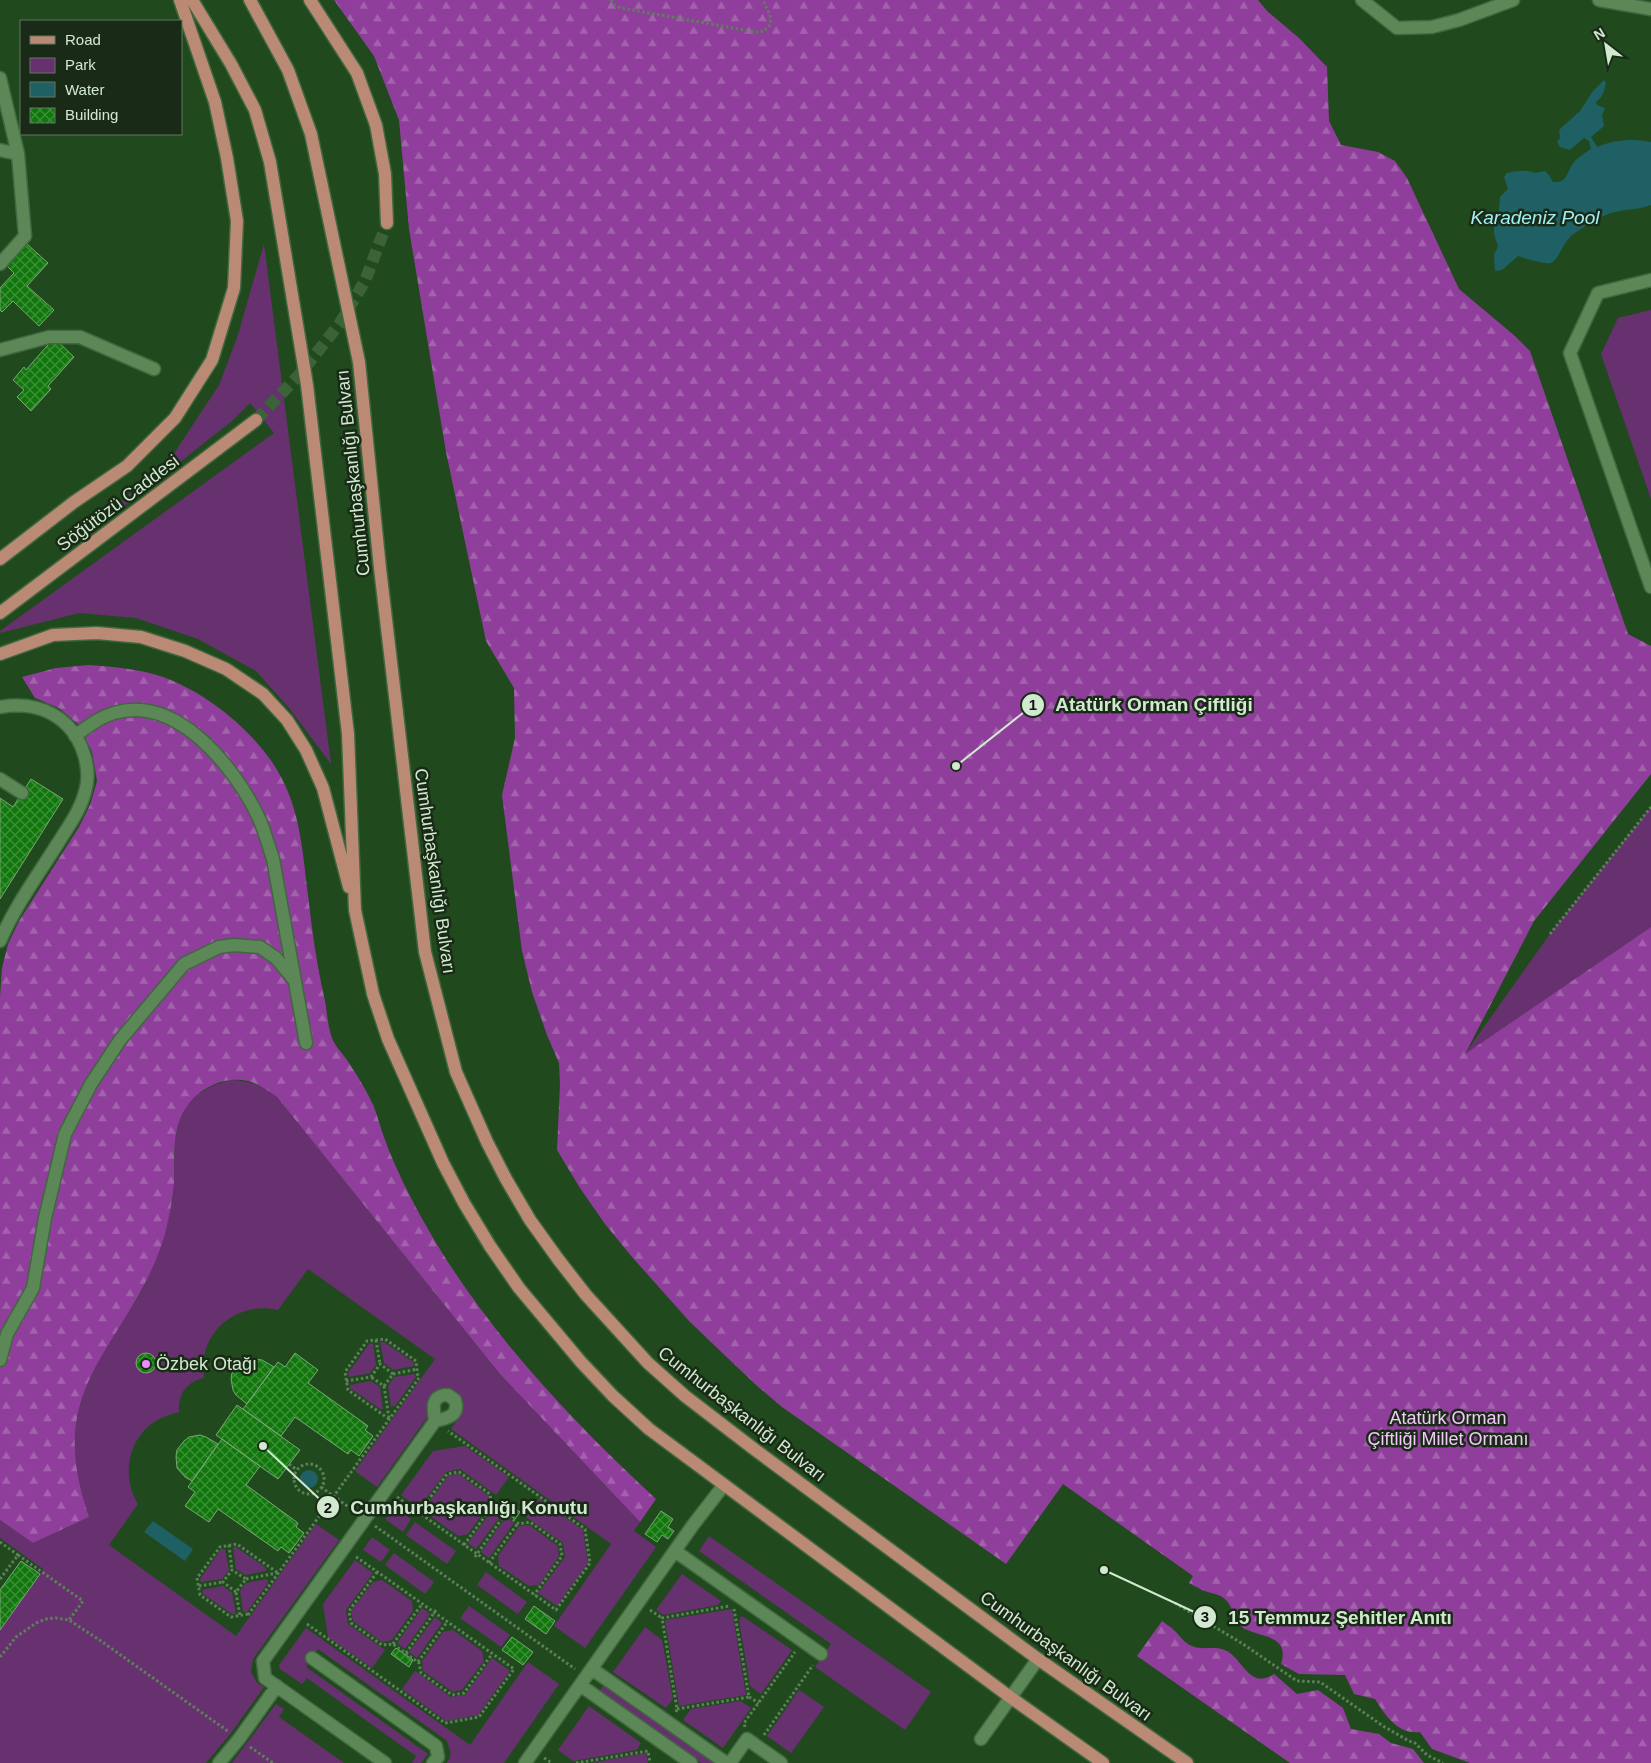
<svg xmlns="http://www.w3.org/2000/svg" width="1651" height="1763" font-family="Helvetica,sans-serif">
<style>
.green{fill:#67316f}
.forest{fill:url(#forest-firs)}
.water{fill:#1f6065}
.building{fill:url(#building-cross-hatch);stroke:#79a775}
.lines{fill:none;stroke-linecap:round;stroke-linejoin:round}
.major-tunnel{stroke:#3b6238;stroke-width:12;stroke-dasharray:12 6;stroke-linecap:butt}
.minor-casing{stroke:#41673f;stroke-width:15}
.major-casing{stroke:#41673f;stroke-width:15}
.path{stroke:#5c8059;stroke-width:3;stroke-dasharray:2.5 2.5;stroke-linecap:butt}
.minor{stroke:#5c8858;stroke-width:12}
.major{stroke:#bb8a75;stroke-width:12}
.poi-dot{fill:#ec8cfa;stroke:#192b17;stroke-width:2}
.labels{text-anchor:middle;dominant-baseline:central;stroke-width:5;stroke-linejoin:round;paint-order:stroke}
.street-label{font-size:18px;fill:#d1e9ce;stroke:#192b17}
.poi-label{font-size:18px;fill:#d1e9ce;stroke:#192b17;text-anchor:start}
.park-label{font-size:18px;fill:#f2c9f8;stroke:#192b17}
.water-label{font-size:19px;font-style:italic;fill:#a2eff6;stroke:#192b17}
.leader{fill:none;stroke:#d1e9ce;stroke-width:2}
.callout-dot{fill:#d1e9ce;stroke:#192b17;stroke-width:2}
.mark-label{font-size:15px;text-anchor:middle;font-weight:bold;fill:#111}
.callout-label{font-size:19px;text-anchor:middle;font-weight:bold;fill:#d1e9ce;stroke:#192b17;stroke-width:5;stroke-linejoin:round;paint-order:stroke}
</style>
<defs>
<pattern id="forest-firs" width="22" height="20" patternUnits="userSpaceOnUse" patternTransform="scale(1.25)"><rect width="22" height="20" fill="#8f3e9b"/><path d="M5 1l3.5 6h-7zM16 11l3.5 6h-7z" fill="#a363ac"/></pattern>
<pattern id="building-cross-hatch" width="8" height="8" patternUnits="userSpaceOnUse" patternTransform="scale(1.25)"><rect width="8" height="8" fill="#11770c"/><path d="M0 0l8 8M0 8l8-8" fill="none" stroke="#3e913a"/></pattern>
</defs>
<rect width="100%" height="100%" fill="#204a1d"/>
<path class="green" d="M264,244L331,764L289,708L256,671L198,639L136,618L79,613L0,633V631L274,433L250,403L232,421L123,507L111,511L175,452L219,385L237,338Z
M1651,310V499L1601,354L1618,318Z
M1651,807V927L1464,1055L1550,934Z
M231,1080C251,1081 261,1085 277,1097L500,1374L640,1522L634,1531L656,1547L585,1648L554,1626L611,1544L451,1429C460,1416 468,1406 456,1393L444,1389L432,1394L427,1406L429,1415L377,1487L355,1471L435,1359L308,1269L278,1310C249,1303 218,1318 207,1346C203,1356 203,1367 204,1378C186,1382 178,1394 179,1412C169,1415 159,1418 150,1425C127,1444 122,1478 138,1504L109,1545L236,1636L316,1524L339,1540L253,1659L251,1672L257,1683L264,1687L231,1733L206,1763H0V1630L43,1569L0,1538V1520L33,1543L89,1517C78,1483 70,1449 78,1413C83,1390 94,1367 106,1347C119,1325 135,1305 146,1282C156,1260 162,1234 170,1210C180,1177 166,1137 187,1106C197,1091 214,1084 231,1080Z
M380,1342H384L413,1362L414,1366L393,1370L384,1363Z
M373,1343L376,1365L370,1373L349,1377L348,1373L369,1344Z
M415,1374L416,1377L395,1406L391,1407L388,1386L394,1377Z
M371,1381L380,1387L383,1409H380L350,1388V1385Z
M465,1446L509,1477L496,1495L460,1469L446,1472L419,1508L401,1495L433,1451Z
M458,1474L488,1495L489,1505L468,1534L458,1536L429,1515L427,1505L448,1476Z
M539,1498L583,1530L588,1563L557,1606L538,1593L565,1557L563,1543L526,1517Z
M394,1507L411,1519L403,1532L385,1519Z
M494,1508L502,1514L476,1549L468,1543Z
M506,1517L514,1523L489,1558L481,1552Z
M415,1522L456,1551L447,1564L406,1535Z
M529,1525L558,1546L559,1556L539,1585L529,1586L499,1566L498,1556L519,1526Z
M709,1536L931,1692L905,1730L815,1667L831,1644L699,1551Z
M372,1537L390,1550L381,1562L363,1550Z
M233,1547H236L266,1568V1571L245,1575L236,1569Z
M221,1549H225L229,1570L222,1579L201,1582L200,1579Z
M394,1553L434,1582L425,1594L385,1565Z
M355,1560L373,1573L346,1610L348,1624L385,1650L372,1668L328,1637L323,1604Z
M486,1572L527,1602L518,1614L477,1585Z
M682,1574L721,1601L718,1605L663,1615L656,1610Z
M267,1579L268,1583L247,1612H243L240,1591L246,1583Z
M382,1580L412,1601L413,1611L392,1640L382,1642L353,1621L351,1611L373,1582Z
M223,1586L232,1593L236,1614H232L203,1594L202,1590Z
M469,1606L510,1635L501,1647L460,1618Z
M422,1608L430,1614L405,1649L397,1643Z
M732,1609L746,1695L679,1706L665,1620Z
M742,1616L792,1650L761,1694L750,1686L739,1620Z
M435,1617L442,1623L417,1658L409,1652Z
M645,1627L662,1640L673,1699L666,1708L613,1672Z
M306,1628L470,1745L528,1662L559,1684L504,1763H447C453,1755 450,1748 446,1740L318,1649L306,1667L428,1754L421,1763H412L416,1756L307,1678L302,1684L280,1669L279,1665Z
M453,1630L482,1651L484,1661L462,1690L453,1692L423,1671L422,1661L443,1632Z
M492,1658L510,1671L478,1715L446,1721L402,1689L415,1671L451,1697L465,1695Z
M604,1684L714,1761L713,1763H701L599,1692Z
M799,1690L824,1707L791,1753L767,1736Z
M741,1701L751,1708L723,1748L683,1720L691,1709Z
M276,1704L284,1709L279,1717L344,1763H232Z
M589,1706L641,1743L637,1750L573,1761L558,1750Z
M646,1753L648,1763H591Z"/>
<path class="forest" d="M334,0H1258L1267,11L1299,38L1327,67L1329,121L1341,145L1378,152L1395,161L1407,178L1459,289L1515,336L1530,351L1628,634L1651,646V774L1534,921L1465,1054L1651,927V1763H1470L1432,1749L1420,1732C1398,1735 1385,1715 1375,1699L1354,1694L1345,1675L1299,1674L1281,1664C1291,1633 1257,1638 1242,1627C1233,1620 1234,1609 1227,1601C1220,1593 1211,1594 1202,1590C1198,1588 1193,1585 1189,1583L1193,1576L1063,1484L1006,1564L782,1407L756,1385L690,1322L632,1257L605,1224L580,1188L557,1150L560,1084L559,1063L547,1035L532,992L522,951L502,795L515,738L514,688L486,641L446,452L409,229L399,120L374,56Z
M89,665C114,667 140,669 163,677C206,693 246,725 272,762C300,803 302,847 308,895C312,931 317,966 325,1001C327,1013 328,1027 332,1038C335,1046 342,1053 347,1060C357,1075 367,1091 374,1107C378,1117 380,1127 384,1137C389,1152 396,1167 403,1182C463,1306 556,1406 656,1499L640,1522L500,1374L277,1097C268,1091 259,1084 248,1081C225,1076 201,1087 188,1105C171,1127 175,1157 174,1182C173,1199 169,1217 165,1234C158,1258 147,1281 134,1303C113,1339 87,1372 78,1413C70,1449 78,1483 89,1517L33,1543L0,1520V997L2,968L8,944L19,921L79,827L90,805L97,781L92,752L79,725L59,708L35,698L22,677L56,668Z
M1162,1621C1166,1624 1171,1627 1175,1631C1180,1636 1184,1643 1192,1646C1203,1651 1215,1645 1227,1651C1243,1660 1250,1690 1274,1674L1297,1694L1318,1690L1343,1708L1351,1729L1379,1734L1391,1743L1413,1749L1424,1763H1290L1137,1656Z"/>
<path class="water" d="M1604,80L1606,83C1604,91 1603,97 1596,102L1597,105L1605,108L1602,115L1604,126L1591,137L1597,147C1613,140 1634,138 1651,142V205C1641,209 1631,209 1620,211C1604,213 1588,224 1575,233C1562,241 1560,259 1551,263C1547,265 1524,258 1518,256L1502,270L1495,271L1494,255L1498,246L1494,234V223L1499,210L1500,197L1508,189L1504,177L1507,173C1514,171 1528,169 1535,173L1545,171L1548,174L1553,182C1567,183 1567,173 1572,165C1576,158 1585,153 1591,149L1589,141L1584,138L1570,150L1560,147L1557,142L1560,138L1559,130L1580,111L1593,91Z
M300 1479a9 9 0 1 1 18 0a9 9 0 1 1-18 0Z
M153,1521L193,1549L185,1561L144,1532Z"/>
<path class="building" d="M27,244L48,263L27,286L54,310L39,326L13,301L2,312L0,310V288L14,273L7,266Z
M54,338L74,357L48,386L51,389L31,411L17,397L24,390L13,380L24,367L26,370Z
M31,779L63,799L0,899V798L13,807Z
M136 1363a10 10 0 1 1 20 0a10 10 0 1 1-20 0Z
M295,1353L318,1370L308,1383L368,1426L365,1430L373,1436L359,1456L351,1450L348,1454L295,1417L281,1436L243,1409L278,1362L285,1367Z
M250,1358L262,1360L274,1367L247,1404L236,1395L233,1390L231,1379L232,1373L239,1363Z
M237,1405L300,1450L278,1479L216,1435Z
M200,1435L206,1437L218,1444L192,1481L185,1477L177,1468L176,1456L177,1450L184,1441L189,1437Z
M222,1439L260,1466L246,1485L298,1523L296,1527L304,1533L289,1553L281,1547L278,1551L218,1509L209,1522L185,1506L195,1492L188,1487Z
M502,1500L520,1512L515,1519L498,1506Z
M661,1511L673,1519L668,1527L674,1531L668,1539L662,1535L657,1542L645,1534Z
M21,1561L40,1574L0,1630V1590Z
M534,1606L555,1621L546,1634L525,1619Z
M512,1637L533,1652L523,1665L502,1650Z
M396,1648L413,1660L409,1667L391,1654Z"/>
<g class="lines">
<path class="major-tunnel" d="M256,420L300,374L340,323L365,281L387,223"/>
<defs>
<path id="minor" d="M1362,0L1397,28L1432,27L1459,20L1513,0
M1599,0L1651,9
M0,78L18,154L25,236L0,264
M0,150L18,154
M1651,280L1598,293L1570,353L1651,587
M0,350L49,337H80L154,369
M0,707C24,703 49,707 67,725C83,741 92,770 85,792C80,811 68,827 58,843C38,875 15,906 0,941
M75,736C87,727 100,717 114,713C177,694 234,767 258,816C264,829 268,844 273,859L306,1043
M0,779L22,793
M0,1360L7,1334L33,1288L45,1218L65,1134L91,1084L120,1040L184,964L219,947L234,945L260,947L276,958L295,981
M444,1395H448L455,1400C460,1416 447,1418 435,1421C434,1410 430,1398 444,1395Z
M675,1551L821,1654
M312,1658L436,1746L438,1757L433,1763
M592,1669L726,1763
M580,1685L691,1763
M981,1739L1038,1659
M219,1763L239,1739L277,1686
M385,1763L265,1678L263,1661L435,1421
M525,1763L693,1525L724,1485
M730,1763L747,1739L781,1763"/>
<path id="major" d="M192,0L231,64L255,110L270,162L307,385L348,734L355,910L373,994L388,1039L443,1163L464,1203L490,1246L519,1288L581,1362L613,1396L649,1429L1010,1697L1103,1763
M250,0L288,70L311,134L359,362L380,568L425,952L456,1072L487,1142L506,1179L530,1220L558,1259L586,1295L648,1363L685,1396L754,1449L1038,1659L1187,1763
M310,0L357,73L376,125L385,174L387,223
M0,559L74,502L127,466L175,418L212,360L234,288L237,221L227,158L215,102L180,0
M0,613L256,420
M0,654L53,635L97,633L141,637L185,651L226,669L263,694L287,720L306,750L323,788L349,887"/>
</defs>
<use href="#minor" class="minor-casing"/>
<use href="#major" class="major-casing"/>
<path class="path" d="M611,0L614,5L621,8L756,32L764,31L771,24L770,15L763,0
M1550,934L1651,807
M376,1340L380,1364
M393,1374L417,1369
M346,1381L371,1377L380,1364L393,1374L384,1386L371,1377
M384,1386L389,1418
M389,1419L348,1390L345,1372L367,1341L385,1339L416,1361L418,1378
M289,1464L297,1470
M294 1479a15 15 0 1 1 30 0a15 15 0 1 1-30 0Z
M321,1487L354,1511
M397,1497L556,1610L590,1563L585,1529L448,1431
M419,1513L447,1474L459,1472L490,1494L491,1504L519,1524L530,1522L560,1544L562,1556L534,1595
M375,1526L575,1669
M0,1542L18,1555
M229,1545L232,1570
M464,1545L493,1505
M475,1557L505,1514
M489,1563L518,1523
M377,1572L349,1611L351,1623L382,1645L393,1644L419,1663L421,1673L452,1695L464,1693L492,1654
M0,1579L18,1555L83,1601L69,1620
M246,1579L277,1573
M199,1586L223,1582
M236,1592L223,1582L232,1570L246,1579L236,1592L240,1616
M1175,1603L1243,1644L1297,1681L1320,1682L1383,1726L1409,1741L1415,1743L1427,1755L1443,1763
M650,1610L662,1618
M248,1614L231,1617L200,1595L197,1578L220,1547L237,1544L278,1573
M248,1615L419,1378
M307,1624L445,1723L479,1717L514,1669L355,1556
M393,1644L422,1604
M406,1653L436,1610
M0,1657L16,1637L36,1623L46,1619L56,1618L69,1620L101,1641L229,1732
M418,1662L447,1622
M749,1697L759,1703
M677,1709L749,1697L734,1609
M676,1712L677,1709L662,1618L729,1606
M745,1727L744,1723L795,1652
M764,1735L813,1665
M250,1747L273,1763
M544,1758L552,1763
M576,1763L648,1751L650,1763"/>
<use href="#minor" class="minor"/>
<use href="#major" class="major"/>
</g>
<circle class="poi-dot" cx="146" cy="1364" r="5"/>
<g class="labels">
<g class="street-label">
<text transform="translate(353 473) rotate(-96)">Cumhurbaşkanlığı Bulvarı</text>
<text transform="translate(118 503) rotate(-37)">Söğütözü Caddesi</text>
<text transform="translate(435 871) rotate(82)">Cumhurbaşkanlığı Bulvarı</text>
<text transform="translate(742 1414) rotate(38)">Cumhurbaşkanlığı Bulvarı</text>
<text transform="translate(1066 1656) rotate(36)">Cumhurbaşkanlığı Bulvarı</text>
</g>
<g class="poi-label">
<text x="156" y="1364">Özbek Otağı</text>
</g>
<g class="park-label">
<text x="1448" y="1418">Atatürk Orman<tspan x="1448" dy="21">Çiftliği Millet Ormanı</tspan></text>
</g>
<g class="water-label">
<text x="1535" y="217">Karadeniz Pool</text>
</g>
</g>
<path class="leader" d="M956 766L1033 705M263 1446L328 1507M1104 1570L1205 1617"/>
<g class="callout-dot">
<circle cx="956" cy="766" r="5"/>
<circle cx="263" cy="1446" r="5"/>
<circle cx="1104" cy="1570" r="5"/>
<circle cx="1033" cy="705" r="12"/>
<circle cx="328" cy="1507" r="12"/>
<circle cx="1205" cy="1617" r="12"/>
</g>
<g class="mark-label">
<text x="1033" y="710">1</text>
<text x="328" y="1513">2</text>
<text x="1205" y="1622">3</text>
</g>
<g class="callout-label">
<text x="1154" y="711">Atatürk Orman Çiftliği</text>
<text x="469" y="1514">Cumhurbaşkanlığı Konutu</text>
<text x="1340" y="1624">15 Temmuz Şehitler Anıtı</text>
</g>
<rect x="20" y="20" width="162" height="115" fill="#192b17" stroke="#637760"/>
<rect x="30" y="36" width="25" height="8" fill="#bb8a75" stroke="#637760"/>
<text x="65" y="45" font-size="15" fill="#d1e9ce">Road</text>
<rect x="30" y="58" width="25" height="15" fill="#67316f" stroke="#637760"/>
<text x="65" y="70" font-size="15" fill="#d1e9ce">Park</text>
<rect x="30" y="82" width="25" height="15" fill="#1f6065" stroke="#637760"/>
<text x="65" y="95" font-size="15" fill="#d1e9ce">Water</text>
<rect x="30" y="108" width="25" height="15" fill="url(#building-cross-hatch)" stroke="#637760"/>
<text x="65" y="120" font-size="15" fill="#d1e9ce">Building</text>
<g transform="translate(1606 45) rotate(329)" stroke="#192b17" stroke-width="4" paint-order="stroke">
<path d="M0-4L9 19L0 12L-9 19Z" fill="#d1e9ce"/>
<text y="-8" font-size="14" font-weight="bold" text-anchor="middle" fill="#d1e9ce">N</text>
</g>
</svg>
